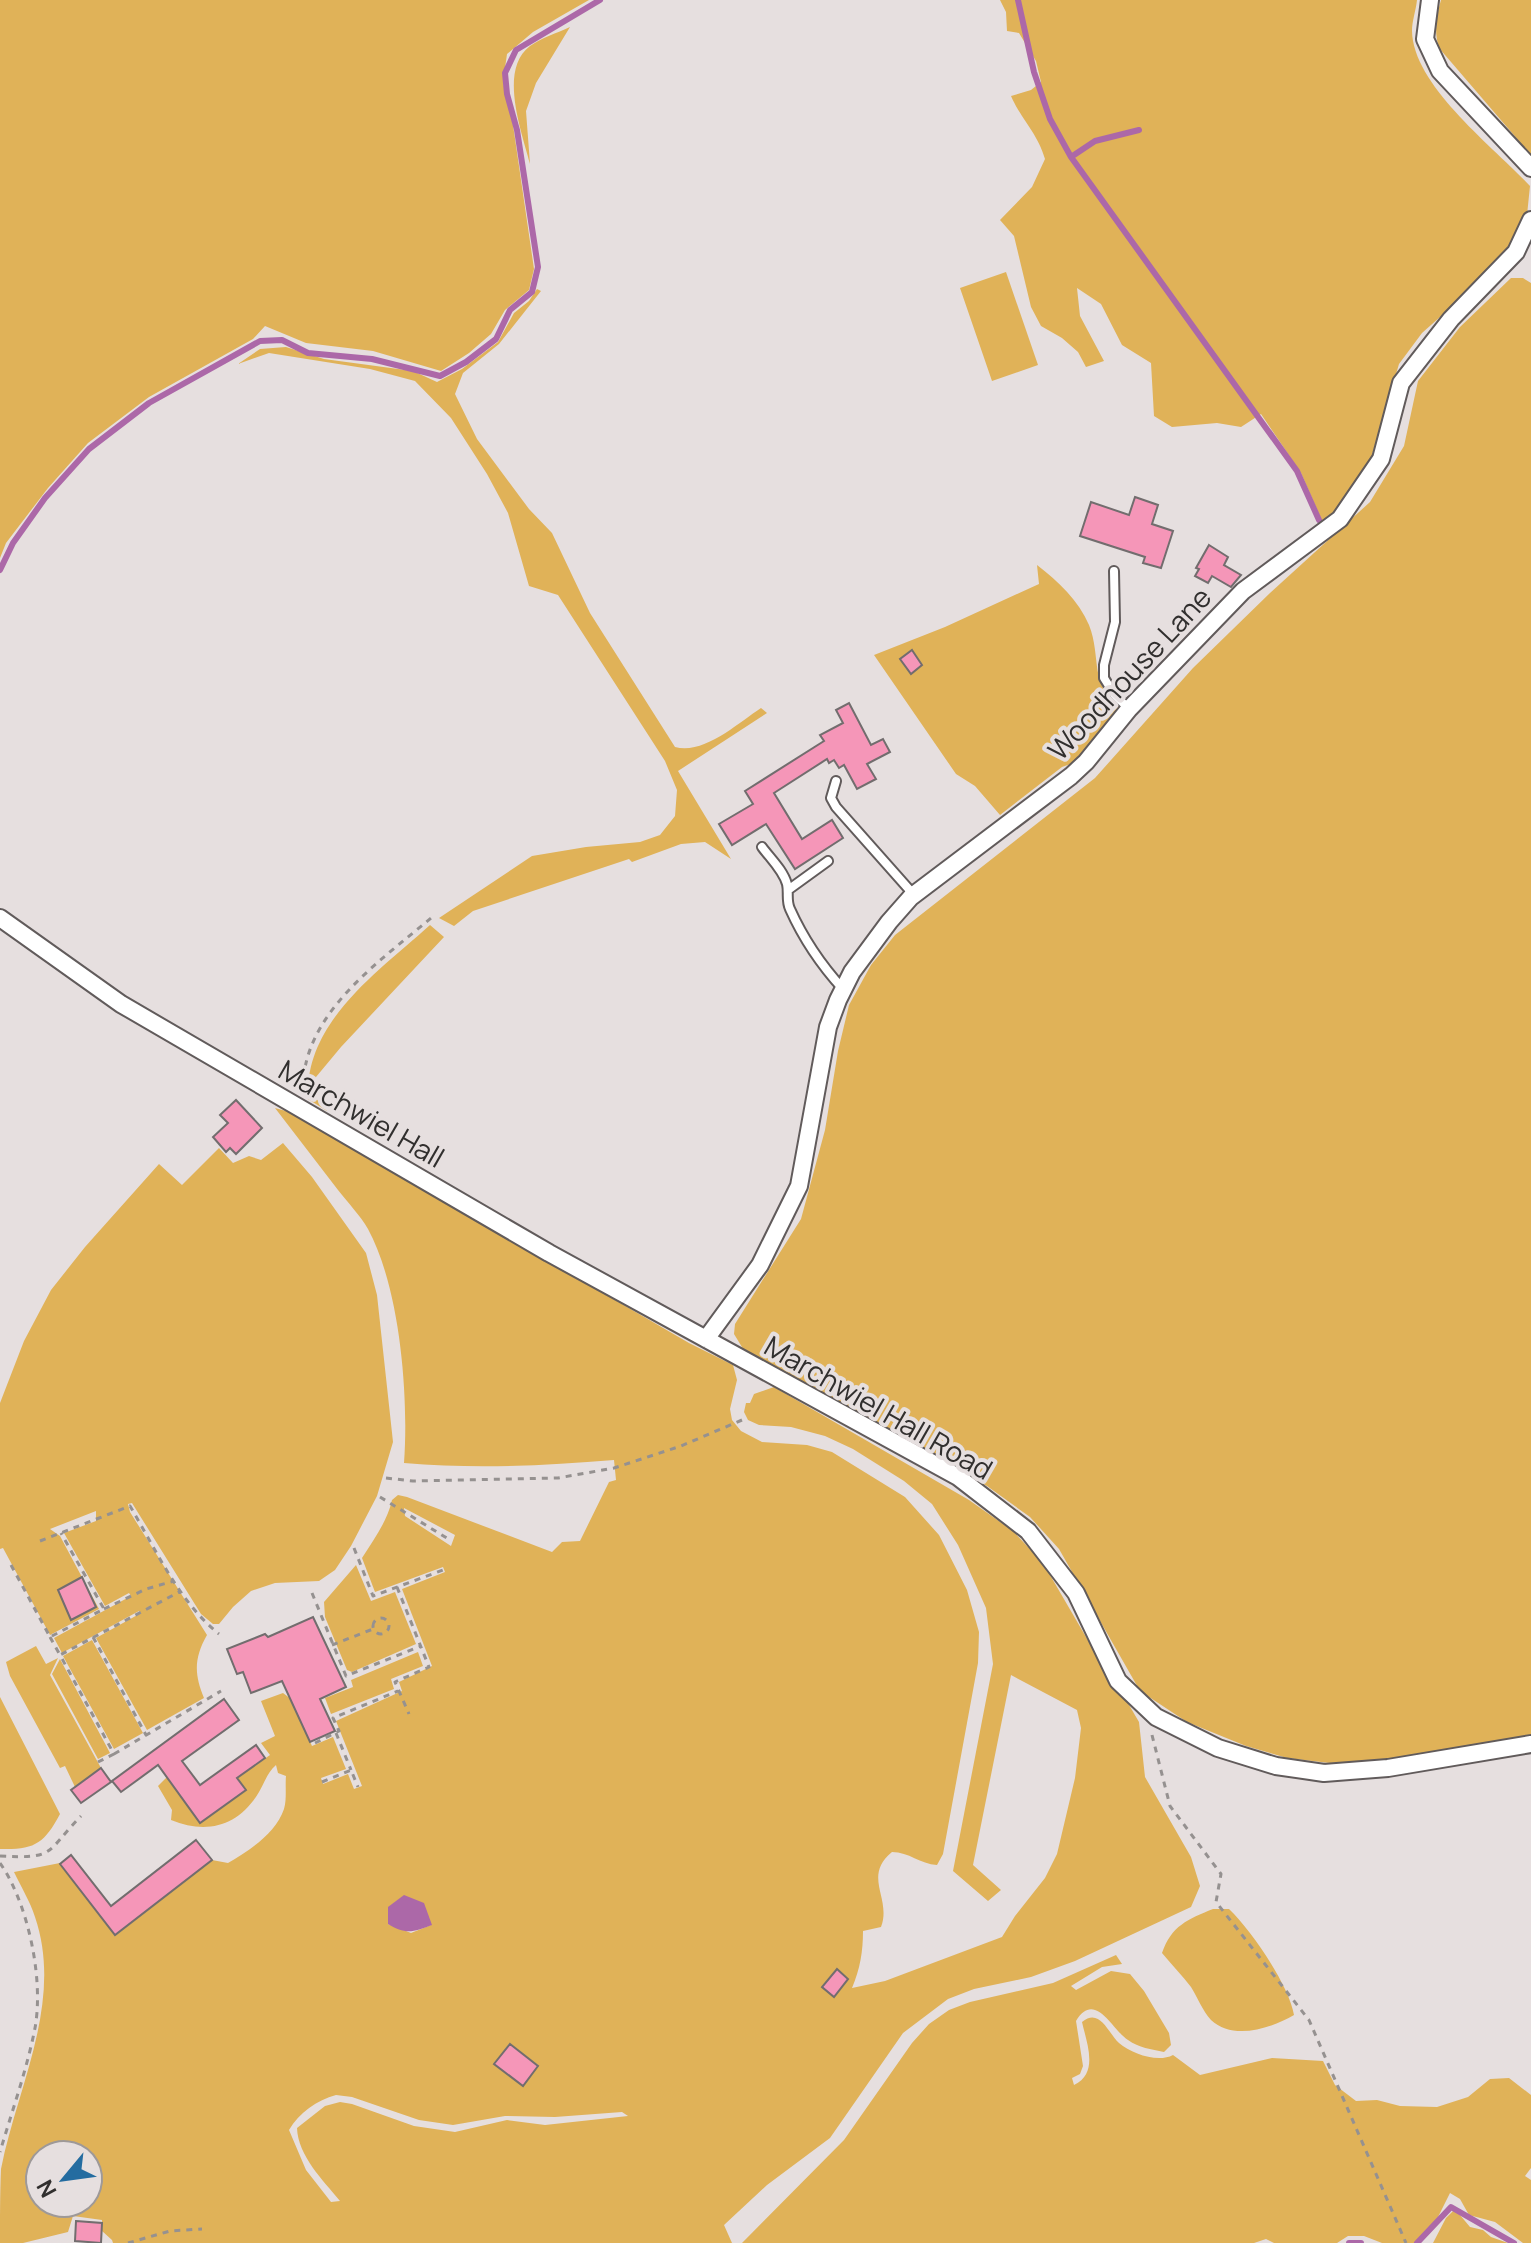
<svg xmlns="http://www.w3.org/2000/svg" width="1531" height="2243" font-family="Manrope,sans-serif">
<style>
.green{fill:#e0b258;fill-rule:evenodd}
.water{fill:#ac68a8}
.lines{fill:none;stroke-linecap:round;stroke-linejoin:round}
.stream{stroke:#ac68a8;stroke-width:6}
.building{fill:#f596b8;stroke:#726d6e;stroke-width:2}
.service-casing{stroke:#615b5b;stroke-width:12}
.minor-casing{stroke:#615b5b;stroke-width:20}
.path{stroke:#959190;stroke-width:3;stroke-dasharray:6 6;stroke-linecap:butt}
.service{stroke:#fff;stroke-width:8}
.minor{stroke:#fff;stroke-width:16}
.labels{text-anchor:middle;dominant-baseline:central;stroke-width:8;stroke-linejoin:round;paint-order:stroke}
.street-label{font-size:28px;fill:#312f2e;stroke:#e6dfdf}
</style>
<rect width="100%" height="100%" fill="#e6dfdf"/>
<path class="green" d="M0,0H589L533,32L507,54L503,82L513,125L534,269L529,290L505,310L491,334L469,353L441,371L373,351L306,343L265,326L253,339L149,397L88,443L48,488L6,543L0,558Z
M1000,0H1417C1416,10 1412,21 1412,31C1413,86 1494,147 1530,186L1527,215L1511,246L1485,277L1422,333L1399,364L1369,465L1350,496L1323,523L1301,473L1261,414L1241,427L1217,423L1172,427L1154,416L1151,363L1122,345L1101,304L1077,288L1080,316L1104,361L1086,367L1078,352L1062,338L1041,326L1031,307L1014,236L1000,220L1032,187L1045,159C1037,132 1022,121 1011,96L1031,90L1041,82L1036,61L1019,33L1007,31L1006,12Z
M1441,0H1531V155L1439,48C1434,32 1436,17 1441,0Z
M570,27L536,83L526,111L530,164C522,132 498,70 530,46C541,38 557,33 570,27Z
M1006,272L1038,365L992,381L960,288Z
M1511,278H1523L1531,283V1736L1393,1759L1330,1763L1287,1758L1246,1746L1187,1722L1140,1691L1059,1549L1030,1517L987,1486L745,1352L734,1334L735,1324L801,1219L825,1130L838,1051L849,1005L871,965L895,935L1095,778L1193,668L1270,593L1370,502L1404,446L1418,381L1460,327Z
M537,289L541,291L499,344L463,373L455,394L477,439L529,509L552,533L590,613L675,747C704,755 738,723 761,708L767,713L678,771L731,859L705,842L681,844L632,862L629,859L473,911L454,926L439,918L532,856L586,847L640,842L660,835L675,816L677,790L665,761L558,595L529,586L508,513L487,474L451,418L415,381L370,369L269,353L238,364L260,349L286,347L324,359L413,371L437,382L462,369L498,342L514,313L529,301Z
M1037,565C1058,581 1079,601 1089,625C1102,658 1088,685 1122,709L1079,761L1062,767L1000,815L975,786L956,774L874,655L945,627L1039,584Z
M430,925L444,937L341,1047L316,1077L313,1095L327,1111L308,1099C304,1022 378,972 430,925Z
M275,1108L293,1113L689,1343L733,1365L737,1380L730,1409L732,1420L741,1431L762,1442L807,1445L832,1452L905,1497L939,1535L967,1590L979,1632L978,1663L943,1854L937,1865C920,1864 909,1852 892,1852C862,1877 892,1898 881,1927L863,1931C863,1952 860,1969 852,1988L885,1981L1002,1937L1015,1916L1045,1878L1057,1854L1075,1778L1081,1728L1077,1710L1011,1675L973,1865L1001,1890L988,1901L953,1871L993,1664L986,1608L958,1545L932,1504L904,1481L853,1449L825,1436L791,1427L759,1425L748,1420L744,1412L746,1403H750L754,1394L774,1387L969,1500L1013,1531L1043,1563L1111,1680L1125,1698L1139,1722L1145,1777L1191,1857L1200,1886L1191,1907L1075,1961L1031,1977L974,1989L948,1999L903,2033L830,2138L767,2185L724,2225L732,2243H113L112,2240L102,2231V2220L73,2216L68,2232L23,2243H0C0,2220 0,2192 1,2169C17,2087 64,2002 35,1917C30,1901 21,1887 14,1872L60,1863L116,1935L212,1860L228,1863C249,1851 276,1833 284,1809C287,1799 285,1786 286,1776L278,1773L276,1765C267,1773 265,1782 259,1792C239,1826 207,1835 171,1820L172,1810L158,1786L167,1777L200,1823L245,1789L237,1778L270,1755L261,1743L275,1736L261,1701L283,1693L291,1699L312,1746L333,1737L346,1769L321,1778L323,1784L348,1774L354,1789L362,1786L336,1721L402,1691L399,1682L432,1666L402,1589L445,1572L443,1567L375,1592L362,1558C374,1539 387,1522 392,1500L398,1495L407,1497L552,1552L562,1542L580,1541L609,1482L616,1480L614,1460C543,1466 474,1469 404,1463C409,1396 400,1288 368,1229C360,1215 348,1203 338,1190C317,1163 296,1135 275,1108ZM404,1508L455,1535L451,1546L405,1516ZM388,1907L431,1925L411,1933L388,1924ZM509,2044L538,2065L523,2085L495,2064ZM336,2095L352,2097L419,2120L453,2125L505,2116L555,2117L622,2112L628,2116L545,2125L507,2120L455,2132L414,2126L352,2104L340,2102L325,2106L297,2128C298,2156 323,2180 340,2201L331,2202L306,2170L289,2130C299,2113 317,2100 336,2095ZM40,2155H88V2203H40Z
M283,1143L312,1177L366,1253L377,1295L393,1442L377,1496L351,1546L335,1570L319,1581L275,1583L251,1591L233,1607L219,1624H213L201,1614L132,1503L128,1504L130,1512L207,1635C194,1658 194,1674 204,1698L147,1730L96,1638L141,1613L139,1611L62,1653L54,1638L131,1596L129,1593L105,1606L64,1533L96,1521V1511L50,1529L60,1536L99,1609L50,1635L3,1548L0,1549V1403L24,1341L51,1290L85,1247L159,1164L182,1185L219,1148L233,1163L249,1156L261,1160Z
M356,1565L371,1601L395,1592L416,1644L352,1672L347,1670L325,1617L324,1602Z
M92,1640L143,1733L114,1749L63,1656Z
M36,1646L46,1664L58,1658L50,1675L101,1768L75,1787L65,1766L60,1768L10,1676L6,1662Z
M418,1652L423,1666L391,1679L394,1689L331,1714L325,1698L353,1687L351,1680Z
M60,1659L110,1753L98,1759L52,1674Z
M0,1697L60,1814C44,1844 34,1850 0,1849Z
M1213,1909H1229C1251,1930 1289,1985 1294,2015C1272,2028 1233,2041 1211,2020C1202,2010 1198,1998 1191,1987C1182,1975 1171,1964 1162,1953C1171,1926 1188,1919 1213,1909Z
M1116,1955L1122,1964L1102,1967L1071,1986L1076,1990L1111,1971L1130,1974L1144,1991L1169,2033L1171,2045L1164,2052C1151,2049 1139,2048 1128,2040C1113,2031 1095,1989 1076,2021L1083,2066L1080,2074L1072,2078L1074,2085C1099,2073 1087,2044 1082,2022C1100,2007 1108,2033 1119,2043C1132,2054 1158,2063 1173,2055L1200,2075L1272,2058L1323,2061L1335,2085L1356,2101L1377,2100L1400,2106L1437,2107L1468,2097L1490,2079L1509,2078L1531,2095V2168L1525,2176L1531,2180V2243H1523L1495,2222L1469,2215L1460,2199L1450,2193L1436,2221L1414,2243H1382L1364,2236H1348L1337,2243H1274L1266,2239L1254,2243H742L844,2140L912,2043L929,2024L949,2010L970,2002L1053,1983Z
M1455,2209L1470,2227L1483,2230L1491,2237L1508,2243H1433L1446,2218Z"/>
<path class="water" d="M404,1895L424,1903L432,1925C414,1932 405,1935 388,1924V1907Z"/>
<g class="lines">
<path class="stream" d="M1018,0L1034,72L1050,119L1071,157L1095,141L1139,130
M1071,157L1297,471L1319,520
M0,570L13,543L45,498L89,449L149,403L260,341L282,340L308,353L372,359L440,376L466,362L496,339L510,310L532,292L538,267L517,130L507,94L505,73L516,50L600,0
M1349,2243H1361
M1417,2243L1451,2207L1514,2243"/>
</g>
<path class="building" d="M1135,497L1158,505L1152,524L1173,531L1161,568L1143,563L1145,557L1080,536L1091,502L1129,515Z
M1209,545L1228,557L1224,565L1241,575L1231,587L1212,576L1208,583L1195,576L1199,569L1196,568Z
M912,650L922,665L911,674L900,659Z
M849,703L871,745L883,739L890,752L867,764L876,779L857,789L844,765L839,768L834,760L829,763L827,759L774,793L802,839L832,820L843,838L795,869L766,824L732,845L719,824L753,804L745,791L824,741L820,735L843,723L836,710Z
M236,1100L262,1128L236,1154L230,1148L226,1152L213,1137L228,1123L220,1115Z
M82,1577L96,1607L71,1620L58,1590Z
M313,1617L346,1687L320,1699L335,1731L310,1742L282,1681L251,1693L243,1672L237,1674L227,1649L265,1634L268,1637Z
M224,1699L239,1720L182,1761L200,1785L256,1745L265,1758L237,1778L246,1790L200,1823L158,1765L121,1792L112,1781Z
M101,1768L111,1782L81,1803L71,1790Z
M196,1840L212,1860L115,1935L60,1864L71,1855L111,1906Z
M837,1969L848,1979L834,1997L822,1987Z
M510,2044L538,2066L523,2086L494,2064Z
M76,2221L102,2223L101,2243L75,2241Z"/>
<g class="lines">
<defs>
<path id="service" d="M1114,571L1115,622L1104,665V678L1114,694L1129,709
M836,781L831,798L836,807L914,895
M762,847C770,858 783,870 787,884C789,893 786,901 790,909C803,938 822,966 843,989
M788,890L828,861"/>
<path id="minor" d="M1430,0L1425,39L1440,71L1531,168
M0,918L121,1004L549,1253L958,1477L1028,1531L1076,1593L1118,1681L1156,1717L1218,1748L1276,1766L1324,1773L1388,1768L1531,1744
M706,1339L760,1265L799,1186L828,1027L838,1000L852,972L889,922L911,897L1071,776L1086,762L1129,709L1243,591L1340,519L1381,459L1401,383L1451,319L1516,252L1531,220"/>
</defs>
<use href="#service" class="service-casing"/>
<use href="#minor" class="minor-casing"/>
<path class="path" d="M303,1090C302,1014 379,962 431,918
M386,1478L413,1481L558,1478L614,1468L681,1446L742,1420
M380,1497L450,1540
M40,1541L130,1506C156,1550 179,1602 219,1634
M354,1548L373,1596L443,1570
M11,1565L50,1637L104,1609L61,1533
M397,1587L429,1667L395,1682L409,1714
M312,1593L346,1676L421,1646
M104,1609L146,1589L174,1581
M373 1626a8 8 0 1 1 16 0a8 8 0 1 1-16 0Z
M50,1637L60,1655
M93,1637L146,1735
M332,1645L373,1629
M336,1733L351,1770
M1152,1735L1170,1806L1221,1874L1216,1902L1309,2020L1406,2243
M315,1743L339,1731L333,1718L398,1691
M114,1754L221,1691
M98,1762L114,1754L60,1655L181,1591
M322,1782L351,1770L358,1787
M0,1856C56,1859 45,1853 81,1816
M0,1863C28,1903 44,1979 35,2028C27,2069 12,2111 0,2152
M128,2243L170,2231L202,2229"/>
<use href="#service" class="service"/>
<use href="#minor" class="minor"/>
</g>
<g class="labels">
<g class="street-label">
<text transform="translate(1129 673) rotate(-47)">Woodhouse Lane</text>
<text transform="translate(362 1113) rotate(30)">Marchwiel Hall</text>
<text transform="translate(879 1407) rotate(30)">Marchwiel Hall Road</text>
</g>
</g>
<g transform="translate(64 2179) rotate(241)"><circle r="38" fill="#e6dfdf" stroke="#9e9998" stroke-width="2"/>
<path d="M0-6L14 30L0 20L-14 30Z" fill="#246ca0"/>
<text y="-12" font-size="22" font-weight="bold" text-anchor="middle" fill="#312f2e">N</text>
</g>
</svg>
